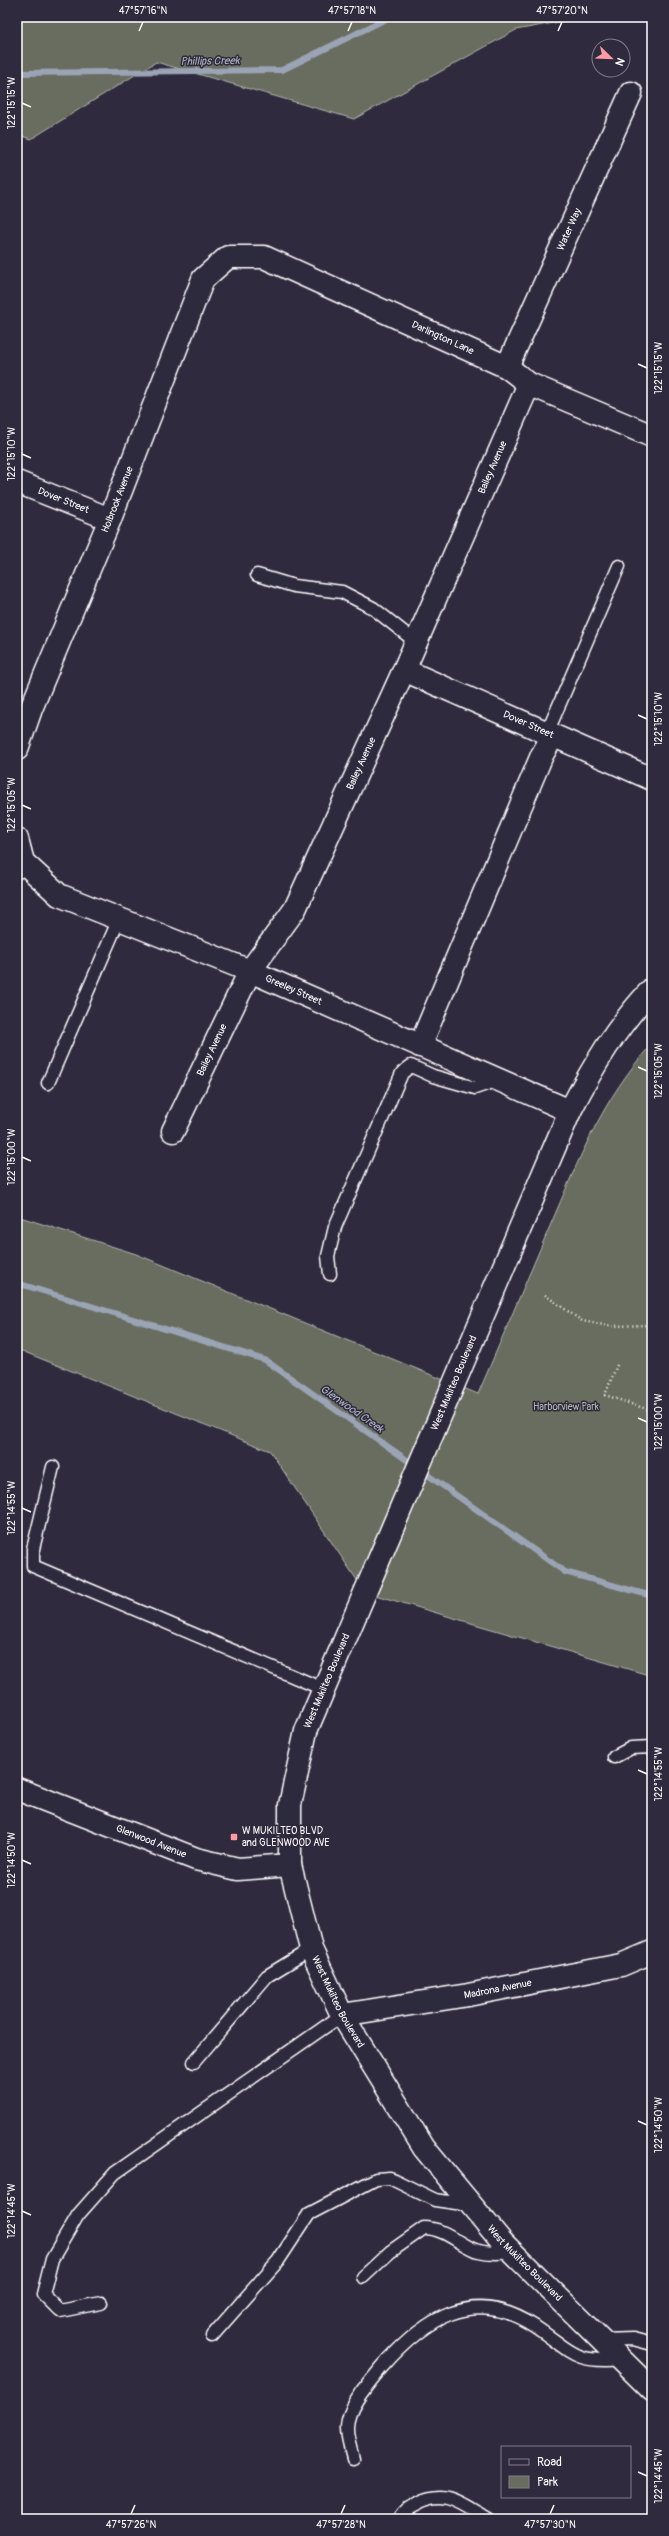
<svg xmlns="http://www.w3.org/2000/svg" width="669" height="2536" font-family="Pangolin,sans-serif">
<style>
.green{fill:#686d5f;stroke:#b4b6af}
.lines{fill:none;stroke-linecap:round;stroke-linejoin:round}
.stream{stroke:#9ba4b5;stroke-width:6}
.lane-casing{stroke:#fff;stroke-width:15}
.street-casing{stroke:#fff;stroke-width:25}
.secondary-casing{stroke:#fff;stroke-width:25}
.path{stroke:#fff;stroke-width:2.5;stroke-dasharray:1 3;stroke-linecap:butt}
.lane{stroke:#2f2a3d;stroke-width:12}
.street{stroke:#2f2a3d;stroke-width:22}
.secondary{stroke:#2f2a3d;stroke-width:22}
.ticks{fill:none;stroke:#fff;stroke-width:1.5}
.poi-dot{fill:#ff9aa2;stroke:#2f2a3d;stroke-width:1.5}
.labels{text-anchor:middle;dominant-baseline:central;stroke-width:3;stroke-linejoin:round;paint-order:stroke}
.street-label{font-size:10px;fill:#fff;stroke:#2f2a3d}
.park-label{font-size:10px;fill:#b4b6af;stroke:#2f2a3d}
.poi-label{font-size:10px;fill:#fff;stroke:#2f2a3d;text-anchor:start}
.water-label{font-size:11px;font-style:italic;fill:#acb3c1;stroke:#2f2a3d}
.neatline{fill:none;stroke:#fff;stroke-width:1.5}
.ticks-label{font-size:10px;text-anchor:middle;fill:#fff}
</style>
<rect width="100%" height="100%" fill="#2f2a3d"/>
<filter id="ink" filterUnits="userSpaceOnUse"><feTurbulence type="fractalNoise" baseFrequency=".025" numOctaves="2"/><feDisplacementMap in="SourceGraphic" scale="8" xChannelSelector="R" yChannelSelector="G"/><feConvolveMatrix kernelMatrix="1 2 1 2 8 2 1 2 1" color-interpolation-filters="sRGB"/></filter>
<g filter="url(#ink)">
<path class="green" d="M17,17H586L516,30L354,119L156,62L31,139L17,134Z
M652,1044V1676L365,1592L270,1451L17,1349V1216L136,1254L478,1394C502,1338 526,1282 550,1226C578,1161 603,1097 652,1044Z"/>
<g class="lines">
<path class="stream" d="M17,73L282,70L390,17
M17,1283L265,1360L414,1465
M422,1471L565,1572L652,1596"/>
<defs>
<path id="lane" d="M257,575L294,586L342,592L373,608L416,642
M547,733L619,566
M48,1083L119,919
M330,1274L328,1256L335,1227L402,1073L411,1066L433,1076L475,1088L498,1080
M53,1467L33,1549V1566L323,1689
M614,1757L631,1748L652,1747
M194,2062L267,1976L311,1949
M363,2277L390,2252L424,2228C444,2228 458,2243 475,2250C487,2254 500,2253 513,2252
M101,2303L60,2311L43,2294L52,2259L78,2215L115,2173L342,2015
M212,2336L278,2261L309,2214L376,2179L390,2178L435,2200L470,2205
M602,2340L633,2339L652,2344
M353,2459C351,2450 347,2439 347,2429C346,2408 369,2383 382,2367C424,2319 473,2286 534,2326C571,2350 572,2364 621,2359
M399,2519C404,2510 409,2508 418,2503C447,2488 464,2504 489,2519"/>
<g id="street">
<path id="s1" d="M507,367L631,93"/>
<path id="s2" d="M17,482L110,519"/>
<path id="s3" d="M404,670L652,779"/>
<path id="s4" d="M17,749L31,709L110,519L203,279L228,257H264L507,367L529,384L652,436"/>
<path d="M17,839L23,862L17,867"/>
<path id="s5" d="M23,862L59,895L250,971L570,1111"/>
<path d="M420,1046L542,755L553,736"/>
<path id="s6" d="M173,1131L250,971L295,909L404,670L529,384"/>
<path id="s7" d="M342,2015L468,1995L621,1965L652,1952"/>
</g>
<g id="secondary">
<path id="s8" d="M652,989C617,1026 593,1066 570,1111L306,1731L290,1805V1865L311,1949L342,2015L424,2148L502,2242L652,2390"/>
<path id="s9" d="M17,1789L196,1859L238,1869L290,1865"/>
</g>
</defs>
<use href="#lane" class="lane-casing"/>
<use href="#street" class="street-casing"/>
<use href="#secondary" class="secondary-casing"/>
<path class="path" d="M545,1295L582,1321L610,1326L652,1325
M617,1365L605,1395L652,1411"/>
<use href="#lane" class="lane"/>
<use href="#street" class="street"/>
<use href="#secondary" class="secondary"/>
</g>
</g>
<path class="ticks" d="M139,31L143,22M348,31L352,22M558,31L562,22M22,103L31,107M638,364L647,368M22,454L31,458M638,715L647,719M22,805L31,809M638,1067L647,1071M22,1157L31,1161M638,1418L647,1422M22,1508L31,1512M638,1770L647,1774M22,1860L31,1864M638,2121L647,2125M22,2211L31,2215M638,2472L647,2476M131,2514L135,2505M341,2514L345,2505M550,2514L554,2505"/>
<rect class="poi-dot" x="230" y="1833" width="8" height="8" rx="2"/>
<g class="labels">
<g class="street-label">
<text stroke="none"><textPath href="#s1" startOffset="151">Water Way</textPath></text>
<text stroke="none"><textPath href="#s4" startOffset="771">Darlington Lane</textPath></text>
<text stroke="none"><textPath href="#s6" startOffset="738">Bailey Avenue</textPath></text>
<text stroke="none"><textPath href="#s4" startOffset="269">Holbrook Avenue</textPath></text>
<text stroke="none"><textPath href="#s2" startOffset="50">Dover Street</textPath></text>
<text stroke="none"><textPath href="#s3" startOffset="136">Dover Street</textPath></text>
<text stroke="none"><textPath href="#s6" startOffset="414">Bailey Avenue</textPath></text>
<text stroke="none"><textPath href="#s5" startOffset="302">Greeley Street</textPath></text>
<text stroke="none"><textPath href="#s6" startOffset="90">Bailey Avenue</textPath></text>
<text transform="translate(454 1383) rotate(-67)">West Mukilteo Boulevard</text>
<text transform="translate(327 1681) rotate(-67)">West Mukilteo Boulevard</text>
<text stroke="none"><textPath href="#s9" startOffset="144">Glenwood Avenue</textPath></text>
<text stroke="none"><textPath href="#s7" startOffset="158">Madrona Avenue</textPath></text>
<text stroke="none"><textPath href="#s8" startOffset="1103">West Mukilteo Boulevard</textPath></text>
<text stroke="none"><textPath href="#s8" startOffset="1426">West Mukilteo Boulevard</textPath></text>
</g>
<g class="park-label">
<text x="566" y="1407">Harborview Park</text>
</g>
<g class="poi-label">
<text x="242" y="1831">W MUKILTEO BLVD<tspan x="242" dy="12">and GLENWOOD AVE</tspan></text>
</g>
<g class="water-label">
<text transform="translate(210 61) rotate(-1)">Phillips Creek</text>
<text transform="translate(352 1409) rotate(35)">Glenwood Creek</text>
</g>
</g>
<rect width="669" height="2536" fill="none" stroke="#2f2a3d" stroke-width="44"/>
<rect x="501" y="2446" width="130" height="52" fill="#2f2a3d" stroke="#827f8b"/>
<rect x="509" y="2459" width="20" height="6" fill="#2f2a3d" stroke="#827f8b"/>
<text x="537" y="2466" font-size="12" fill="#ffffff">Road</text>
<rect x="509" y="2476" width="20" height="12" fill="#686d5f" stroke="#827f8b"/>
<text x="537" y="2486" font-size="12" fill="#ffffff">Park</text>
<g transform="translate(611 58) rotate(113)"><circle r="19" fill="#2f2a3d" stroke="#827f8b"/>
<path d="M0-3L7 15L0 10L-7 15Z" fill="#ff9aa2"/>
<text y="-6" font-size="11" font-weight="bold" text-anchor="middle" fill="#ffffff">N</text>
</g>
<rect x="22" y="22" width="625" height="2492" class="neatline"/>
<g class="ticks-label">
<text x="143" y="14">47°57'16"N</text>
<text x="352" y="14">47°57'18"N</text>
<text x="562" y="14">47°57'20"N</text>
<text transform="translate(11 103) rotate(-90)" y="4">122°15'15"W</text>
<text transform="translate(658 368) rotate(-90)" y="4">122°15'15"W</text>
<text transform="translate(11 454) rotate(-90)" y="4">122°15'10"W</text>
<text transform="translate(658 719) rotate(-90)" y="4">122°15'10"W</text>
<text transform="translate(11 805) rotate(-90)" y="4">122°15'05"W</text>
<text transform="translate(658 1071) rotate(-90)" y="4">122°15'05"W</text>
<text transform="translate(11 1157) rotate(-90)" y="4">122°15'00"W</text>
<text transform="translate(658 1422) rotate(-90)" y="4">122°15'00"W</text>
<text transform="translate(11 1508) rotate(-90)" y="4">122°14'55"W</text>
<text transform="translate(658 1774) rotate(-90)" y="4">122°14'55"W</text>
<text transform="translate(11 1860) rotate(-90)" y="4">122°14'50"W</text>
<text transform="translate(658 2125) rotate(-90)" y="4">122°14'50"W</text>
<text transform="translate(11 2211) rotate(-90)" y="4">122°14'45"W</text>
<text transform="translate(658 2476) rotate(-90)" y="4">122°14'45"W</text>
<text x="131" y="2528">47°57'26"N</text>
<text x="341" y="2528">47°57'28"N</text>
<text x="550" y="2528">47°57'30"N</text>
</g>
</svg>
